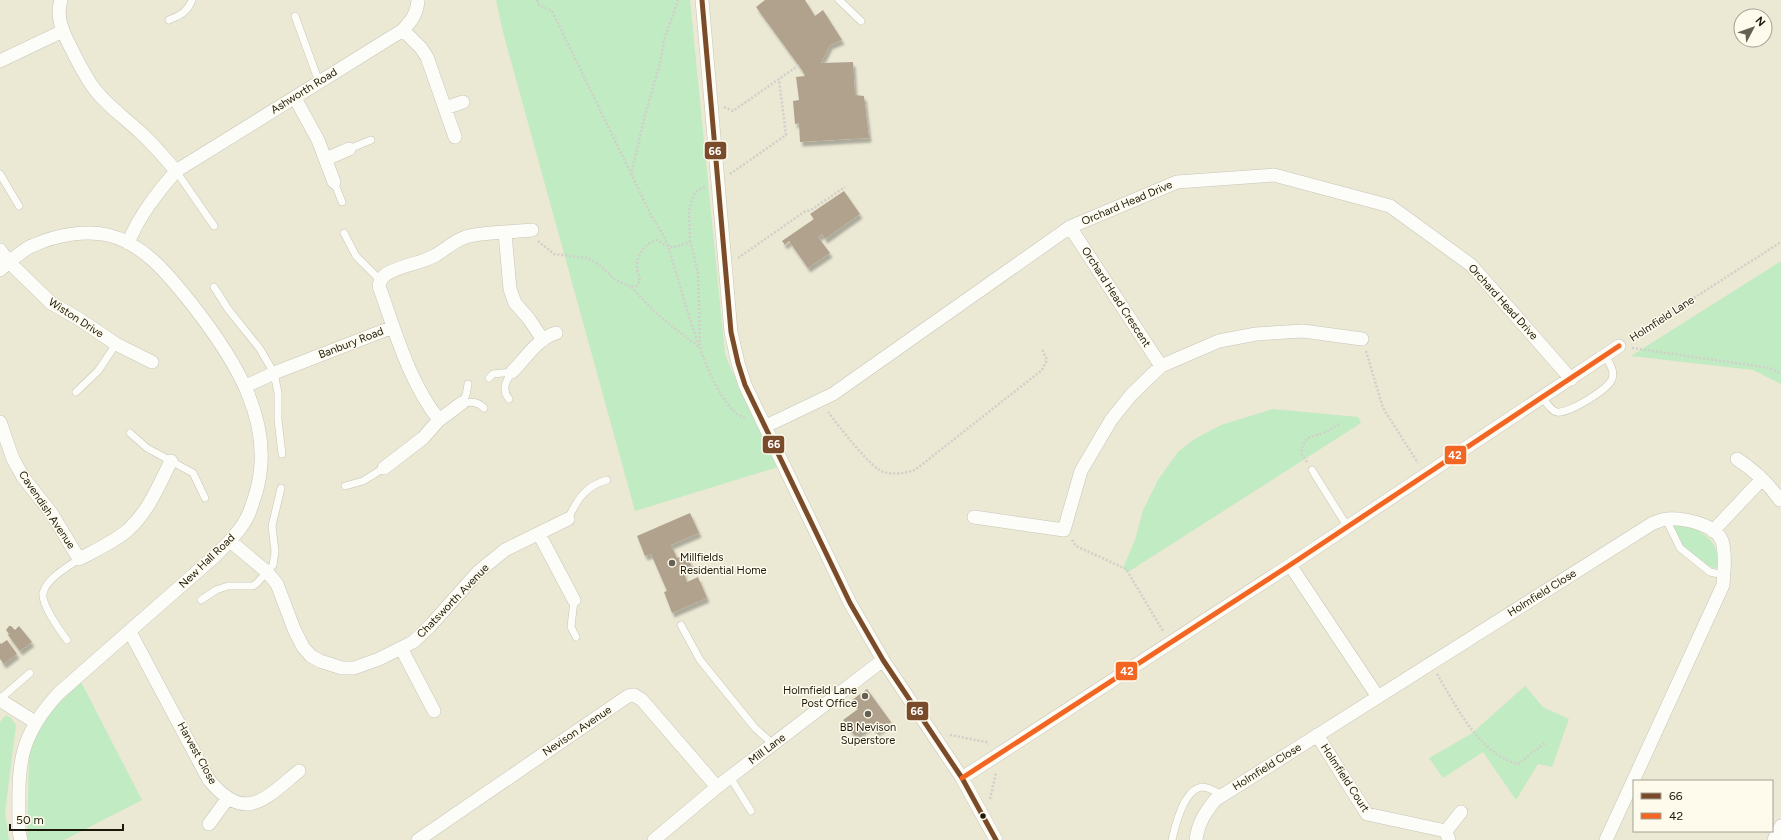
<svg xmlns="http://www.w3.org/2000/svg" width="1781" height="840" font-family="Figtree,sans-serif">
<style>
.green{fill:#c1ebc2}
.building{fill:#b1a28e;filter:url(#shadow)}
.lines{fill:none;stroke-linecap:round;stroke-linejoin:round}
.service-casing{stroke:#c8c5b7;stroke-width:8}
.minor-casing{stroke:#c8c5b7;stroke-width:14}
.path{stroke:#d1cfca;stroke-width:2.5;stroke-dasharray:2 2;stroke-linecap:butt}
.service{stroke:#fcfcf9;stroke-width:7}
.minor{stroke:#fcfcf9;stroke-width:13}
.bus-1-casing{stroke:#fefbed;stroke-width:8}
.bus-2-casing{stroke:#fefbed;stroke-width:8}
.bus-1{stroke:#7a4b2a;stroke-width:5}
.bus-2{stroke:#f26522;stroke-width:5}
.poi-dot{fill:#646152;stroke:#fefbed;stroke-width:1.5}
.bus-dot{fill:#1c190c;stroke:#fefbed;stroke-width:1.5}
.labels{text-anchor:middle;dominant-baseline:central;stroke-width:3;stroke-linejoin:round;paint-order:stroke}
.street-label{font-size:11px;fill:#1c190c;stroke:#fefbed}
.poi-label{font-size:11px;fill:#1c190c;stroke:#fefbed;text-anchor:start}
.line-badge{stroke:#fefbed;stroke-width:1.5}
.badge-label{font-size:11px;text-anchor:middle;font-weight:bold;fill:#fff}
</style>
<defs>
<filter id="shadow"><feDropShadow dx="2.5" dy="4.5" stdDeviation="1" flood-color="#0004"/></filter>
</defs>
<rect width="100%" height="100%" fill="#ebe8d4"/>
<path class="green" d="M496,0H690L725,354L731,369L778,467L635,511L503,32Z
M1781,261V384L1753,370L1631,356Z
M1273,409L1358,417L1361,423L1128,572L1123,568L1135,540L1143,510L1158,480L1178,452L1193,440L1221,425Z
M1681,524C1696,528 1713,536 1717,553C1719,558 1718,564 1718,569L1702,564L1682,545L1672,526Z
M81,682L142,800L64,840H27L29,756L33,739L53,709Z
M1525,686L1543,707L1569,719L1552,767L1538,764L1516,800L1483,752L1443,778L1429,758L1471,734Z
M6,715L11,718L16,725L5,812L9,840H0V722Z"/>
<path class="building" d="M765,0H805L815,16L823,10L842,40L830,45L821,63L853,62L855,95L864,96L869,138L800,142L799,123L795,124L793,101L799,100L796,77L805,76L802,70L756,7Z
M844,191L860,214L825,239L822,234L818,237L830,253L808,268L789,241L785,245L782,241L814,219L810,214Z
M690,513L699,533L671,545L677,558L686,554L692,567L683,571L687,582L698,577L707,598L672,613L664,592L667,591L651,554L645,556L637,536Z
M9,626H11L15,630L19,626L32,642L20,651L8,635L9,634L6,630Z
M7,640L17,654L4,664L0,659V643L1,644Z
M867,689L891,722L876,732L871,725L855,736L843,720L858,709L852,700Z"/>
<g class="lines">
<defs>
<path id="service" d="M839,0L861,21
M295,16L319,82
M169,20C180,15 188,12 192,0
M349,149L371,140
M176,171L214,226
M0,174L19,206
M334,182L342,202
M344,233L356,256L380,280
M214,287L228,309L260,349L274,373L278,393V420L282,454
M489,378L493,374L512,372
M76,392L98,371L116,344
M1542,397C1546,402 1551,411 1557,412C1568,414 1609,389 1612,379C1615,370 1609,363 1605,356
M509,399C501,389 506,381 512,372
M462,403C471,402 477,401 484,408
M462,403L466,395L468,384
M130,433L147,448L193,473L205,498
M1312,470L1347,526
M345,486L363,481L384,468
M568,519C577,500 585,486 607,480
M1666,519L1680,548L1710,572L1724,575
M201,600L216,590L228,586H253L257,583L273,565L275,552L272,526L281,488
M574,600L571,627L576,637
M681,625L700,660L755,728L773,744
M67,640C60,631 41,604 43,593C47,578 68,567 79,559
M0,699L30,673
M730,777L751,811
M1172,840C1175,826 1184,789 1202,787C1209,787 1216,792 1222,795"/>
<path id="minor" d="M61,0C56,16 62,30 69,44C77,60 85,77 96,91C110,108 126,119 141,133C154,145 165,158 176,171
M702,0L731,332L738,363L745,385L850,603L883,660L962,778L996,840
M403,30L421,48L427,57L455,137
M0,61L63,31
M295,98L318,140L334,182
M445,108L463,102
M326,159L349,149
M1070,227L1161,366
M505,233L510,289L515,303L529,319L543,340
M128,243C139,216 157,193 176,171L403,30C412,20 417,14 418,0
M0,250L9,262C17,256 25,248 34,245C56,235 85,230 108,235C145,244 169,276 191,303C234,358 278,424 255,496C252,504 250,514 245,521C238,534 226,545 215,556L59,693C14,741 19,771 19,832L21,840
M0,270L9,262L51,303L79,319L116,344L152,362
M512,372C525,359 538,338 556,333
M246,386L274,373L393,327
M439,420C409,382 395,331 379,286C380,281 381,278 385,275C400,265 420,264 436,255C449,247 458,237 474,235C493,232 513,232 532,230
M0,422L13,459L23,477L52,514L79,559C96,550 114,542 128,530C148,512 159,485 171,461
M766,426L833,394L1070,227L1177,182L1274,175L1390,206L1471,265L1571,379
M1737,459C1754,470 1768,483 1780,500
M384,468L423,438L439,420L462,403
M974,517L1064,530L1081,471L1111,420L1131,395L1161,366L1219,341L1256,334L1303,331L1362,339
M1713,531L1762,479
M539,534L574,600
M230,541L267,572L277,584L294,629L303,647L311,656L320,661L342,668H354L379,659L413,642L430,626L478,572L505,550L568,519
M1290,565L1378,697
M130,632L209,780C245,824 265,799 299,771
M401,648L434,711
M0,700L35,722
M1317,735L1367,814L1446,831
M962,778L1290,565L1619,346
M209,824L228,798
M418,840L628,696L634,695L642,700L717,787
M654,840L717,787L883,660
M1196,840C1198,823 1205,813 1215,800L1653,523C1657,522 1663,519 1667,519C1683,518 1716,524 1722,541C1726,554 1724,571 1723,585L1606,840
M1449,840L1446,831L1461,812
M1774,840L1781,826"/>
</defs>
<use href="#service" class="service-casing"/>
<use href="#minor" class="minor-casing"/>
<path class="path" d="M537,0L539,5L552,11L652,217C658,227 666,238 669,249C680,282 710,411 746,418
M724,107L733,111L799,65
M730,174L786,135L779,79
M631,175L644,119L660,63L664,40L678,0
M538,241L554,254L588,258L601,266L614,279L631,287L636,286L640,281C639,277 637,270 637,266C637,253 646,243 657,240C671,249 675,249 690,241L689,209L695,192L705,187
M690,241L698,272L700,345
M738,258L804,212L811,210L845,187
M631,287L658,315L700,348
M1630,339L1781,242
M1632,348L1770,368L1781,374
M1366,351L1383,408L1418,463
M828,412C838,425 871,469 884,472C894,475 905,473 915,470L1042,370L1047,360L1042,349
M1307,462L1301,453C1305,432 1312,439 1328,431C1332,429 1337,425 1341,423
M1072,540L1076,546L1126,569L1163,631
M1437,674C1457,707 1478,753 1518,764L1545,743
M950,735L986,742L988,745
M990,799L996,773"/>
<use href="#service" class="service"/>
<use href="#minor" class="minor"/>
<defs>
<path id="bus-1" d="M702,0L731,332L738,363L745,385L850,603L883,660L962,778L996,840"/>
<path id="bus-2" d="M962,778L1290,565L1619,346"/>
</defs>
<use href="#bus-1" class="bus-1-casing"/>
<use href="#bus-2" class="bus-2-casing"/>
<use href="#bus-1" class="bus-1"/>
<use href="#bus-2" class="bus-2"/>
</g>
<g class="poi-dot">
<circle cx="672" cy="563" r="4"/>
<circle cx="865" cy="696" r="4"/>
<circle cx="868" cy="714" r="4"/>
</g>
<circle class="bus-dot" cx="983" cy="816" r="3.5"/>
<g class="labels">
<g class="street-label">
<text transform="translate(304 91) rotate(-32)">Ashworth Road</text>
<text transform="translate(1127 203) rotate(-23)">Orchard Head Drive</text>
<text transform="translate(1116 297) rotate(57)">Orchard Head Crescent</text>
<text transform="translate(1503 302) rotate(48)">Orchard Head Drive</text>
<text transform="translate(76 318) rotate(33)">Wiston Drive</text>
<text transform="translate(1662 319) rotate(-33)">Holmfield Lane</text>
<text transform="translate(351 343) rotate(-21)">Banbury Road</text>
<text transform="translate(47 510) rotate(56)">Cavendish Avenue</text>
<text transform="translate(207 561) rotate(-44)">New Hall Road</text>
<text transform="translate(1542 593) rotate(-32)">Holmfield Close</text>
<text transform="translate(453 601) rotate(-46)">Chatsworth Avenue</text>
<text transform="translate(577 731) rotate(-34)">Nevison Avenue</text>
<text transform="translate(767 749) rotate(-37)">Mill Lane</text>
<text transform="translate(197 753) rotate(61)">Harvest Close</text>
<text transform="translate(1267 767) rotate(-32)">Holmfield Close</text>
<text transform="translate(1345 778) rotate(57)">Holmfield Court</text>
</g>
<g class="poi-label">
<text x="680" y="557">Millfields<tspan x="680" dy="13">Residential Home</tspan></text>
<text x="857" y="690" text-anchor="end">Holmfield Lane<tspan x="857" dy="13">Post Office</tspan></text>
<text x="868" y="727" text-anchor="middle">BB Nevison<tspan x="868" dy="13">Superstore</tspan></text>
</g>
</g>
<g class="line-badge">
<rect x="704" y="141" width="23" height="19" rx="4" fill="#7a4b2a"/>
<rect x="762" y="435" width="23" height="19" rx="4" fill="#7a4b2a"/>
<rect x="1444" y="445" width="23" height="20" rx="4" fill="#f26522"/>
<rect x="1115" y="661" width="23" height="20" rx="4" fill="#f26522"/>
<rect x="906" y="701" width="23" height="20" rx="4" fill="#7a4b2a"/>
</g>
<g class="badge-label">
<text x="715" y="155">66</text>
<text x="774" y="448">66</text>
<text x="1455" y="459">42</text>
<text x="1127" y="675">42</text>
<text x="917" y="715">66</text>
</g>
<rect x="1633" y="780" width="140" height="52" fill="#fefbed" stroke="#a4a193"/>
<rect x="1641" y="793" width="20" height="6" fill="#7a4b2a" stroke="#a4a193"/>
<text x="1669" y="800" font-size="12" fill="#1c190c">66</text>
<rect x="1641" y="813" width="20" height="6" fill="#f26522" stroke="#a4a193"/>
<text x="1669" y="820" font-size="12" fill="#1c190c">42</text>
<g transform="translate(1753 28) rotate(49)"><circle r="19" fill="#fefbed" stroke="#a4a193"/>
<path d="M0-3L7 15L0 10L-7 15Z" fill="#646152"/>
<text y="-6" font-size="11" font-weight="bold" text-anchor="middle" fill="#1c190c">N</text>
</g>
<path d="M10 824v6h113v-6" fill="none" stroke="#1c190c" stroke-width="2"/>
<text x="16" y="824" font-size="12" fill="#1c190c" stroke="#fefbed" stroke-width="3" paint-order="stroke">50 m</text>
</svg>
